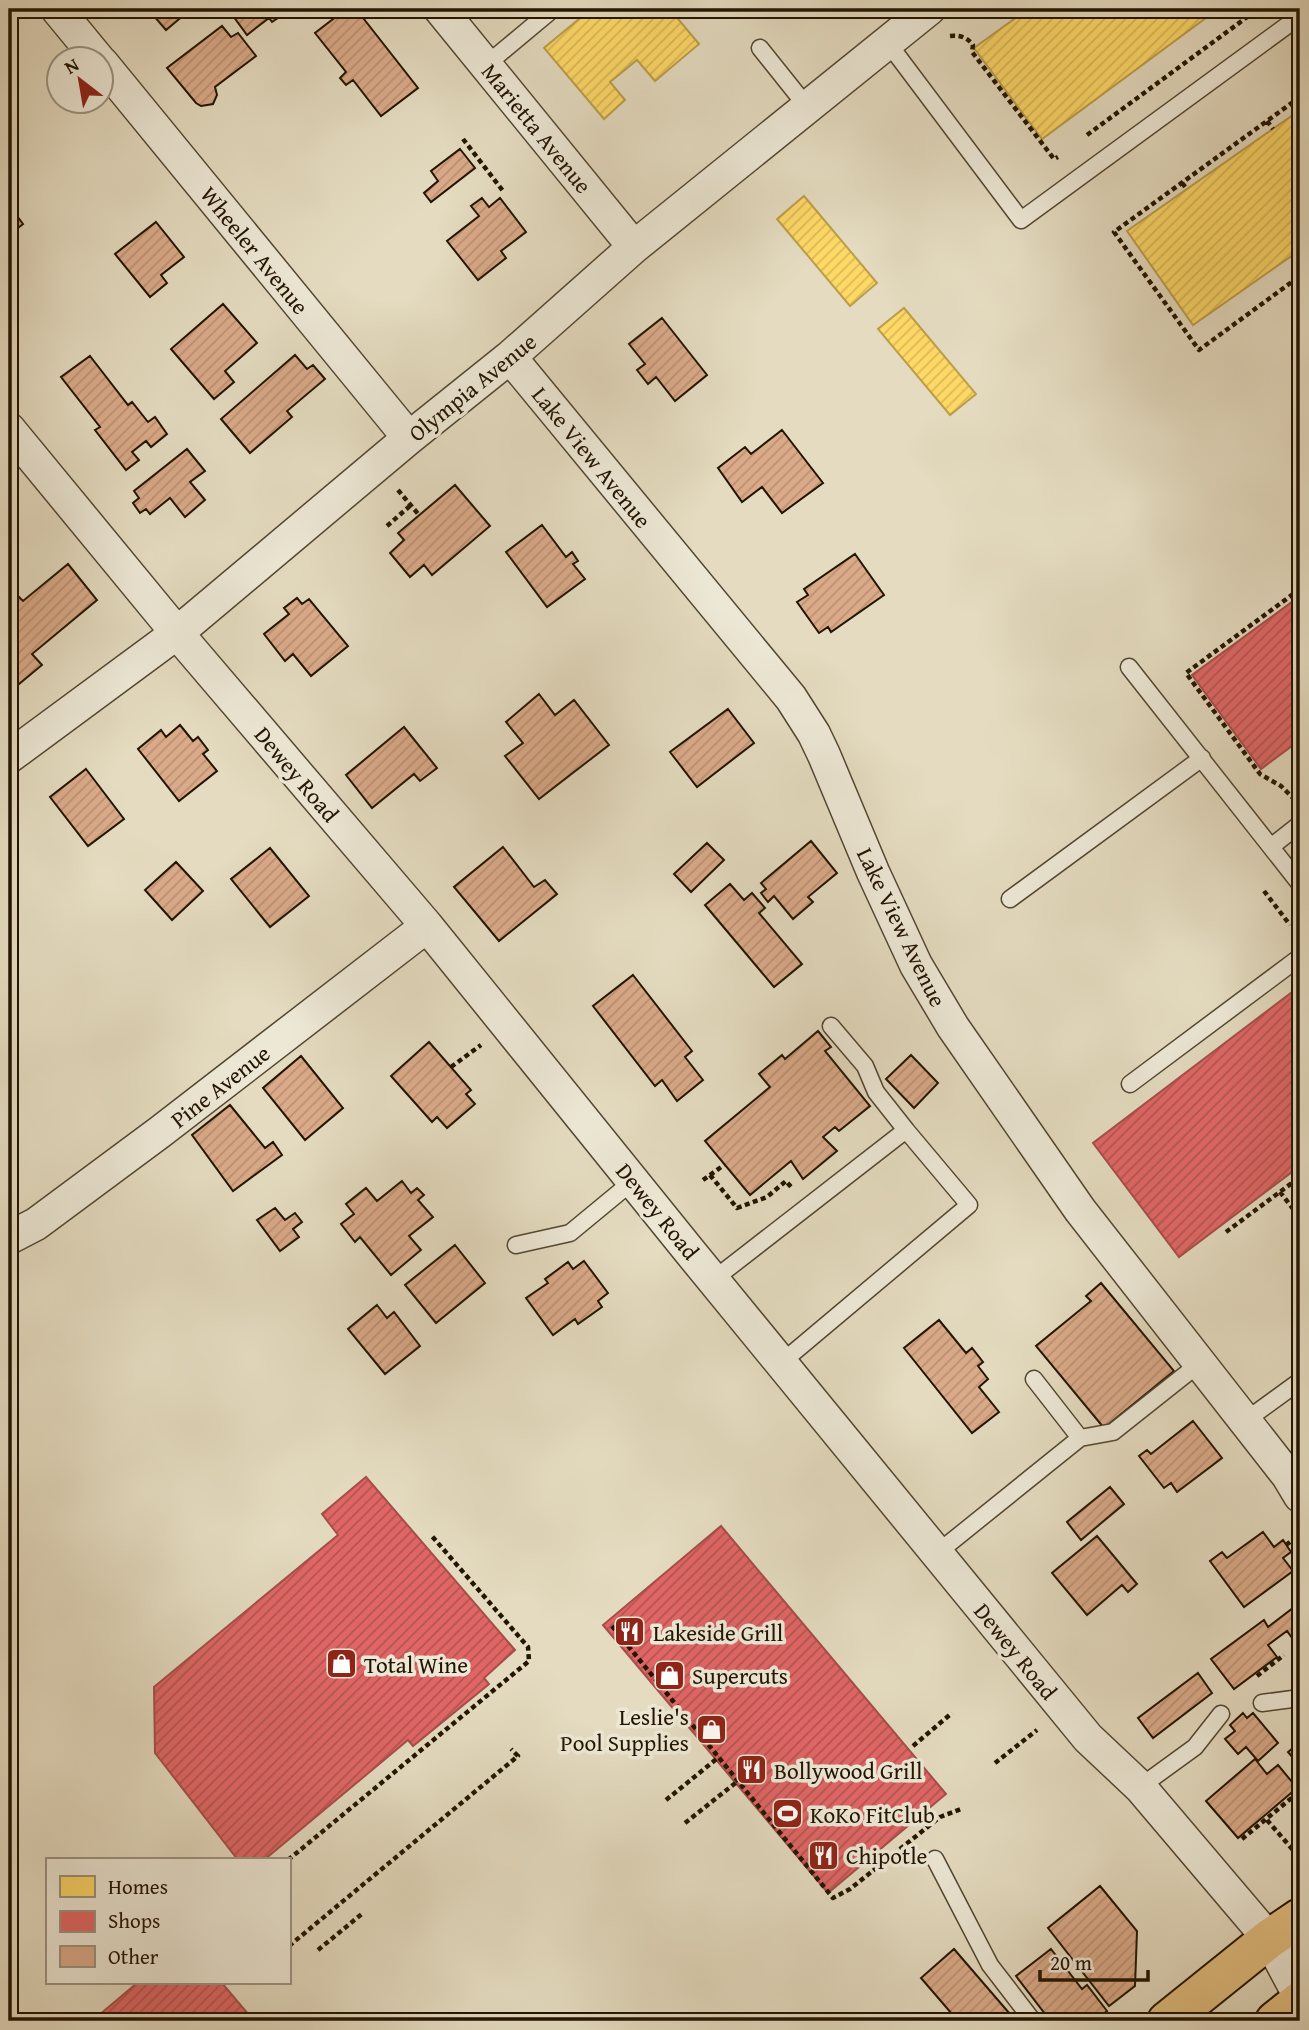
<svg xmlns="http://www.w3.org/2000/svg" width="1309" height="2030" font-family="'Gentium Book Plus',serif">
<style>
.homes{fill:url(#homes-hatch);stroke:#bd9e48;stroke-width:2}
.shops{fill:url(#shops-hatch);stroke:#a74d48;stroke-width:2}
.building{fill:url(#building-hatch);stroke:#221401;stroke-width:2}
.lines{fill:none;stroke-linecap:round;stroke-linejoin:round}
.service-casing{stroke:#524631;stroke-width:19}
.minor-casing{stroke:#524631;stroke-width:35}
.trunk-casing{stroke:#221401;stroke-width:42}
.path{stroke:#221401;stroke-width:4.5;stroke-dasharray:5 3.5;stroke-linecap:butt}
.service{stroke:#ede8d6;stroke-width:16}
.minor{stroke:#ede8d6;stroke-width:32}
.trunk{stroke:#e2be80;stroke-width:38}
.labels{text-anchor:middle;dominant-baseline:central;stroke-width:7;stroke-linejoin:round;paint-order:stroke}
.street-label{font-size:23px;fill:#221401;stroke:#ede8d6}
.poi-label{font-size:23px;fill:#221401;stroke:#ede8d6;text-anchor:start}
</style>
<defs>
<pattern id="homes-hatch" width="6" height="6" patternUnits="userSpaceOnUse" patternTransform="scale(1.75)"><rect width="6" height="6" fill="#ffd966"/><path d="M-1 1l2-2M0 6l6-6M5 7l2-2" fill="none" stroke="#dab957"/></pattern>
<pattern id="shops-hatch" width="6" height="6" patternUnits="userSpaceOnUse" patternTransform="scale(1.75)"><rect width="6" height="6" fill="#e06666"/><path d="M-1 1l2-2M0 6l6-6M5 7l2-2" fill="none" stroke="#b55352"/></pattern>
<pattern id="building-hatch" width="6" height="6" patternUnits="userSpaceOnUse" patternTransform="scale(1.75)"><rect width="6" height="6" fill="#daaa89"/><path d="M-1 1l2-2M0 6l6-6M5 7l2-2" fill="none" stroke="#bb9174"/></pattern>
</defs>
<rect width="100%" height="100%" fill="#e4dbc0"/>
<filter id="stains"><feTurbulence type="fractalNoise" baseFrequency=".00286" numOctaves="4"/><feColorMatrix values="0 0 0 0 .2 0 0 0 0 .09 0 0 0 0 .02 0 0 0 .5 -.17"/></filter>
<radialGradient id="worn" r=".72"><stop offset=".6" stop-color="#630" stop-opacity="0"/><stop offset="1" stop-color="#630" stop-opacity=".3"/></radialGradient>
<path class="homes" d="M591,9H678L673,13L699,44L655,81L637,60L610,82L625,100L604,119L544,48Z
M1028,9H1218L1042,139L974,48Z
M1300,110V250L1193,325L1127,231Z
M804,196L877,283L850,306L777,219Z
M904,308L976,394L950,415L878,329Z"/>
<path class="shops" d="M1300,596V740L1261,769L1192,675Z
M1300,986V1166L1179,1257L1093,1143Z
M366,1477L515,1650L484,1678L489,1684L413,1746L408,1740L264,1860H238L155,1753L154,1687L338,1535L322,1514Z
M721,1526L946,1794L828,1893L603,1625Z
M137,1983H222L254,2021H92Z"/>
<path class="building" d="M161,9H191L166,30L153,15Z
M228,9H276L281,16L272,22L269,18L247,35Z
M346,9H356L418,88L381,116L353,80L346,85L340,78L346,72L315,33Z
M222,26L231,37L238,33L256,56L215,87L217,95L213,104L201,106L196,103L167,68Z
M460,149L475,168L431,202L424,193L438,181L431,171Z
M482,198L489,207L500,198L526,232L501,251L506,258L478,280L447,241L479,216L471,206Z
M9,205L23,224L9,235Z
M156,222L184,257L161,275L167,283L150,297L115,254Z
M223,304L257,343L225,371L234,382L214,399L171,349Z
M662,318L707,375L675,401L656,377L648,384L637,370L645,364L629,344Z
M295,355L307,369L313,365L325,379L287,411L292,417L250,453L221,419Z
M90,356L128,405L132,402L148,422L155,417L167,434L151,447L146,441L132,452L139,460L126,470L95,430L100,427L61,377Z
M782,430L823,483L782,513L762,487L742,502L718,468L745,447L751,454Z
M187,449L205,471L190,482L205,500L185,517L170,498L150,514L146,509L140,513L133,503L139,498L134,491Z
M455,485L490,526L432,575L424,565L410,577L390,553L404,540L398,533Z
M542,525L566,557L572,552L578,561L573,564L585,579L547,607L506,552Z
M855,554L884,595L831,632L828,627L819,633L797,602L808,595L804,589Z
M68,564L97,600L32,654L42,665L19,684L9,671V603L17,595L23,601Z
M297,598L302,604L309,599L348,646L311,676L293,654L285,661L264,634L289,614L284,608Z
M539,694L555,715L574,700L609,745L539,799L505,756L523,743L506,722Z
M728,709L754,743L697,787L670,752Z
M180,725L193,741L198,737L208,750L203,754L217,771L179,801L138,749L161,730L166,737Z
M404,727L437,768L420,781L414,774L372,808L346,775Z
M86,769L124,819L88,846L50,797Z
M811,841L837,873L808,897L813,902L793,919L774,896L768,902L761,893L766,889L761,883Z
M707,843L724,860L691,892L674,874Z
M503,847L534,887L545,880L557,894L499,941L454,887Z
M270,848L309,896L270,927L231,879Z
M176,862L203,891L172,920L145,890Z
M730,884L744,900L752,893L765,908L759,913L802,964L774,987L705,905Z
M633,975L692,1051L685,1057L703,1080L677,1101L662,1080L655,1086L593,1006Z
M818,1031L831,1047L825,1051L870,1106L839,1131L835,1127L823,1137L837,1151L803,1179L791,1161L750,1195L705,1141L770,1087L759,1074L782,1055L785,1059Z
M429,1042L471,1090L466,1094L475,1104L447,1128L437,1117L432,1122L391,1076Z
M911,1055L938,1083L914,1108L886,1079Z
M301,1056L343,1108L305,1140L263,1088Z
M230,1105L265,1148L273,1142L282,1155L233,1191L192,1135Z
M402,1181L411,1193L417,1188L424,1195L418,1200L433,1217L409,1236L421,1250L391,1275L360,1237L355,1242L341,1224L354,1214L346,1204L366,1188L377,1201Z
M275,1208L285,1220L295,1213L302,1222L293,1229L299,1237L280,1251L257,1220Z
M455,1245L485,1283L436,1323L405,1285Z
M584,1261L608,1293L598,1301L602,1307L578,1324L575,1319L553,1335L526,1298L548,1283L545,1279L568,1262L573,1269Z
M1101,1283L1174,1371L1104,1428L1036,1346L1091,1301L1086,1296Z
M377,1305L387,1318L394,1312L420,1346L385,1374L348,1329Z
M939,1320L966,1353L972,1348L983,1362L978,1366L988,1379L979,1387L999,1412L972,1433L904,1348Z
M1193,1421L1222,1458L1177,1492L1171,1483L1164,1488L1139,1456L1147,1450L1151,1454Z
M1110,1487L1124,1504L1081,1540L1067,1522Z
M1263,1532L1274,1547L1283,1540L1291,1552L1283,1558L1293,1571L1244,1607L1210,1561L1222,1552L1227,1558Z
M1097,1536L1137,1584L1128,1592L1122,1585L1087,1615L1052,1573Z
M1300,1593V1649L1287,1631L1268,1645L1277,1657L1234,1689L1211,1659L1264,1620L1268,1627L1298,1604L1293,1598Z
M1198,1673L1212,1693L1153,1738L1138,1718Z
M1243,1713L1247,1718L1253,1713L1278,1743L1258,1761L1246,1747L1238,1754L1225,1739L1235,1731L1230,1725Z
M1300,1742V1766L1288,1752Z
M1255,1759L1267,1774L1278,1765L1297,1788L1238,1838L1206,1801Z
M1100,1886L1137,1931L1135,1986L1109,2006L1048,1928Z
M954,1949L1016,2021H958L921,1978Z
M1051,1949L1082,1989L1087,1985L1107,2011L1094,2021H1059L1054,2015L1049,2019L1016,1976Z"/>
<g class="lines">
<defs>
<path id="service" d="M888,43L1021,220L1300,16
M760,48L808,108
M486,65L553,9
M1129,667L1300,884
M1272,846L1300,824
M1010,899L1202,758
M831,1026L865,1066L876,1092L906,1130
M1130,1084L1300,957
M516,1245L570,1233L633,1181
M713,1280L906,1130L969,1205L781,1363
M1034,1379L1080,1438
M1245,1421L1300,1381
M936,1554L1080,1438L1113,1432L1200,1363
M1262,1703L1300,1698
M1140,1787L1195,1747L1221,1714
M935,1859L990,1965L1033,2021"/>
<path id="minor" d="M57,9L99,60
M440,9L634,247
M102,63L409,438
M510,357L791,698L814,734L824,755L873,872L916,965L953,1027L1080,1210L1288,1476L1300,1496
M9,429L177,633L427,926L691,1253L1088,1738L1140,1787L1269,1939L1300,1997
M9,757L177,633L409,438L510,357L634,247L929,9
M9,1238L36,1224L160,1132L427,926"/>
<path id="trunk" d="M1167,2021L1269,1939L1300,1918
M1275,2021L1300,2001"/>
</defs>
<use href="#service" class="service-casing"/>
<use href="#minor" class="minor-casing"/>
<use href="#trunk" class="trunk-casing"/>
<path class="path" d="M950,36C960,35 967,37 973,45L972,52L1054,159L1058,157
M1300,97L1114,232L1199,350L1300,276
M1267,121L1273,129
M1087,135L1258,9
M463,139L503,191
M1182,183L1187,189
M398,490L419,515
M387,526L411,505
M1295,800L1281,786L1260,774L1186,673L1300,589
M1264,891L1290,925
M451,1067L481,1045
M710,1175L737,1208L767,1197L786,1181L791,1187
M703,1180L724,1165
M1280,1192L1300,1218
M1226,1232L1300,1177
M1286,1545L1300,1534
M612,1626L833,1898L850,1889L940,1817L961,1809
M1257,1676L1284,1655
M913,1746L952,1713
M995,1763L1037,1730
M666,1800L719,1757
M1267,1820L1300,1858
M685,1823L738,1781
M1242,1839L1300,1791
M288,1860L529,1661L528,1647L431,1535
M289,1946L518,1756L511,1749
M318,1950L363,1913"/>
<use href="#service" class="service"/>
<use href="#minor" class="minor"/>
<use href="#trunk" class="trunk"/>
</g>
<defs>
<symbol id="restaurant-square" viewBox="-11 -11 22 22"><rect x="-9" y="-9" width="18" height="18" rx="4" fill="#8f2418" stroke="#ede8d6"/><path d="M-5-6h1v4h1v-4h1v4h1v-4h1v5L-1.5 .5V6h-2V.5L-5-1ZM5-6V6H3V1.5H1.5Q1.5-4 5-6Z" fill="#fff"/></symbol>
<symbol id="shop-square" viewBox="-11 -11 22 22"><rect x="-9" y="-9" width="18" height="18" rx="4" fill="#8f2418" stroke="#ede8d6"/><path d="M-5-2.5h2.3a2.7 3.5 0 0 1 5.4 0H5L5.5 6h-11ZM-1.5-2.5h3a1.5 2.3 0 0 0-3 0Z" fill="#fff"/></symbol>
<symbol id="stadium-square" viewBox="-11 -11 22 22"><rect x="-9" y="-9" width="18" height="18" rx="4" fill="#8f2418" stroke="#ede8d6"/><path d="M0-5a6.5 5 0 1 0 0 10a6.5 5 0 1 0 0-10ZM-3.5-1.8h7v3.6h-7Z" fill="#fff"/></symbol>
</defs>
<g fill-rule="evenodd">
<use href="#restaurant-square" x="612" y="1614" width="35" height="35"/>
<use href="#shop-square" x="324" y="1646" width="35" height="35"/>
<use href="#shop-square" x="652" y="1658" width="35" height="35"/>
<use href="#shop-square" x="694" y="1712" width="35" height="35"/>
<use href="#restaurant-square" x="734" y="1752" width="35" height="35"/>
<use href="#stadium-square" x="770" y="1796" width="35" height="35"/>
<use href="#restaurant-square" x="806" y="1838" width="35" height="35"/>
</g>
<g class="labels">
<g class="street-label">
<text transform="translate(537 128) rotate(51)">Marietta Avenue</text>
<text transform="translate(255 250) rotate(51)">Wheeler Avenue</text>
<text transform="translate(472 387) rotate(-39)">Olympia Avenue</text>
<text transform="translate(592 457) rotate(51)">Lake View Avenue</text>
<text transform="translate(297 774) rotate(50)">Dewey Road</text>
<text transform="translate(902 927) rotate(64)">Lake View Avenue</text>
<text transform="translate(220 1086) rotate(-38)">Pine Avenue</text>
<text transform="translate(658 1211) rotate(51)">Dewey Road</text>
<text transform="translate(1016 1651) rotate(51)">Dewey Road</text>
</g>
<g class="poi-label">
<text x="653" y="1632">Lakeside Grill</text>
<text x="364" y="1664">Total Wine</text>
<text x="692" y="1675">Supercuts</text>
<text x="689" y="1716" text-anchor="end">Leslie's<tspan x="689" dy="26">Pool Supplies</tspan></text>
<text x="774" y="1770">Bollywood Grill</text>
<text x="810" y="1814">KoKo FitClub</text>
<text x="846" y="1855">Chipotle</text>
</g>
</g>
<rect width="1309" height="2030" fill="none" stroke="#e4dbc0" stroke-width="35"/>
<rect x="10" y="10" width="1288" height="2009" fill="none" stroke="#221401" stroke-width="3.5"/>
<rect x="18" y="18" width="1274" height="1995" fill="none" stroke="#221401" stroke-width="2"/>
<rect x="46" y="1858" width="245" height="126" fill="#ede8d6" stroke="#9c9381" stroke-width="2"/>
<rect x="60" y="1876" width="35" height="21" fill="#ffd966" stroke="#9c9381" stroke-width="2"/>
<text x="108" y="1894" font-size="21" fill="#221401">Homes</text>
<rect x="60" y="1911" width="35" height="21" fill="#e06666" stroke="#9c9381" stroke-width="2"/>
<text x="108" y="1928" font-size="21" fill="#221401">Shops</text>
<rect x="60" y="1946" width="35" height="21" fill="#daaa89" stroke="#9c9381" stroke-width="2"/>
<text x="108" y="1964" font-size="21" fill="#221401">Other</text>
<g transform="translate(80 80) rotate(329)"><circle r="33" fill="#ede8d6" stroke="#9c9381" stroke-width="2"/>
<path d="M0-5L12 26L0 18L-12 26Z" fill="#8f2418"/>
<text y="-10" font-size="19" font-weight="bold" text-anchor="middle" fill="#221401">N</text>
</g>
<path d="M1040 1970v10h108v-10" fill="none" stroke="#221401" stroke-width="3.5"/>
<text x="1050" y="1970" font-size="21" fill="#221401" stroke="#ede8d6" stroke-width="5" paint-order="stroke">20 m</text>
<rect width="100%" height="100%" filter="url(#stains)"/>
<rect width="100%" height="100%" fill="url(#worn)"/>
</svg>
